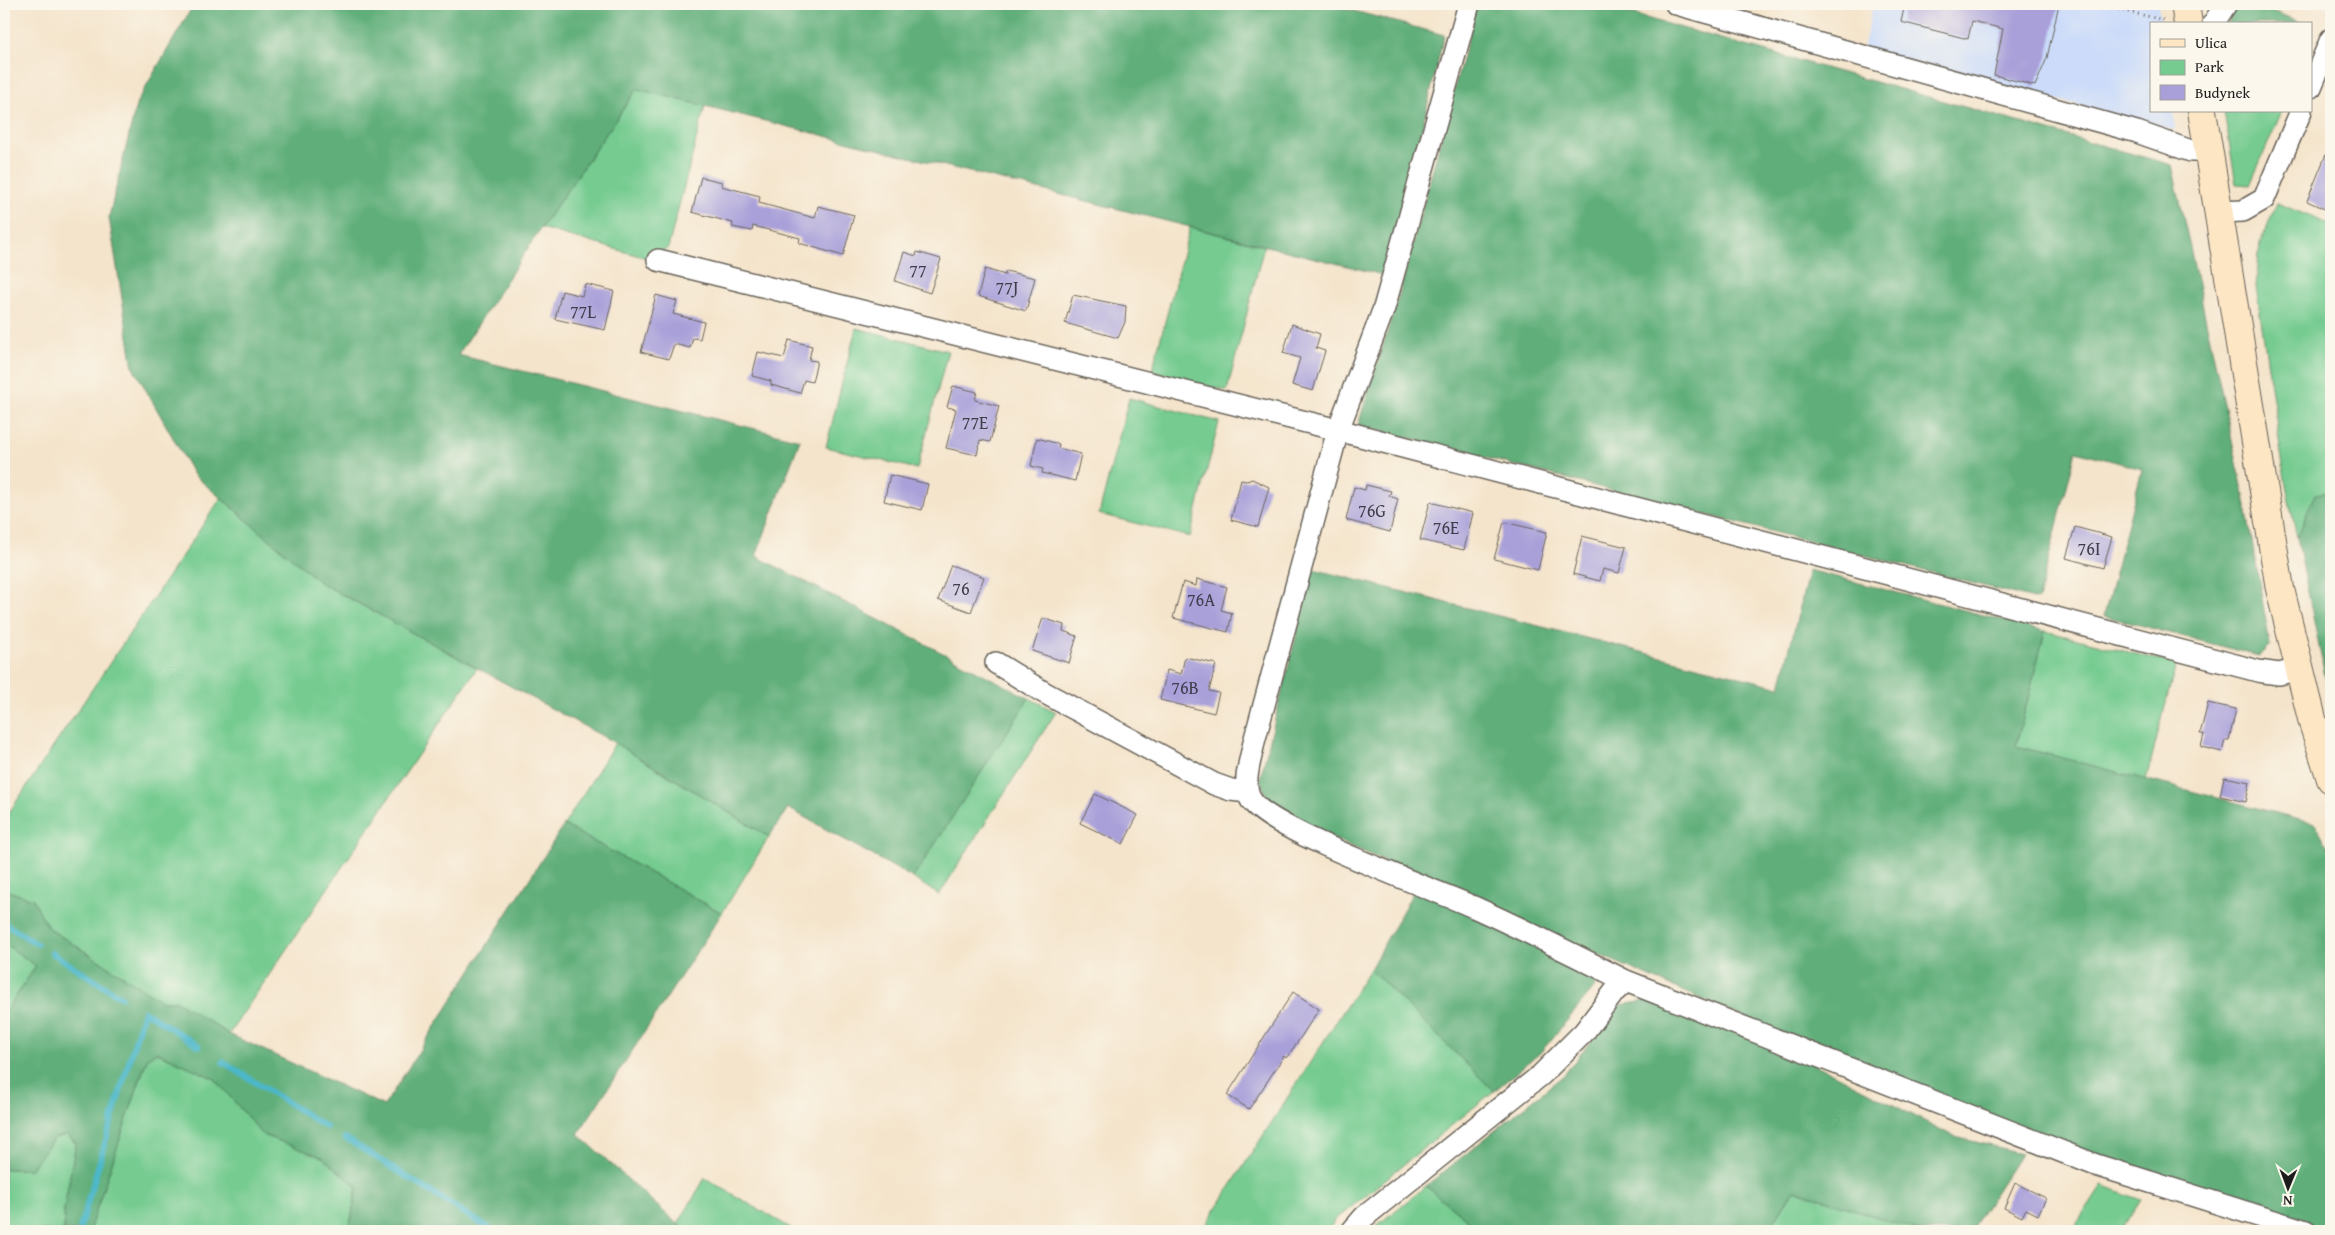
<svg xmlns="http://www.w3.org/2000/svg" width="2335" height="1235" font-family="'Gentium Book Plus',serif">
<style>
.built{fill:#cbdbf9}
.green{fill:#75cb90;stroke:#487456}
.forest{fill:#60af7a;stroke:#3e664b}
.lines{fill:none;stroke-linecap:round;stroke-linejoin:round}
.stream{stroke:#4cb7c9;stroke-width:6}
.building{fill:#a9a0d9}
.street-casing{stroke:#686259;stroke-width:24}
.secondary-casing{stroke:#686259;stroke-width:30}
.path{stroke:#686259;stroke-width:3;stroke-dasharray:1 4;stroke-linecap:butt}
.street{stroke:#fff;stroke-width:21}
.secondary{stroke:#fce6c4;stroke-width:28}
.labels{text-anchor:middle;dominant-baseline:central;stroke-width:5;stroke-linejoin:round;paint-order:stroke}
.number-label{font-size:18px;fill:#3f3d4b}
</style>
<rect width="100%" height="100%" fill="#fbf7ec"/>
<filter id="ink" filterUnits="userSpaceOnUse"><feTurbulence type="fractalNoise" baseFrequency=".02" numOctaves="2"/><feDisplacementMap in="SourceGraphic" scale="10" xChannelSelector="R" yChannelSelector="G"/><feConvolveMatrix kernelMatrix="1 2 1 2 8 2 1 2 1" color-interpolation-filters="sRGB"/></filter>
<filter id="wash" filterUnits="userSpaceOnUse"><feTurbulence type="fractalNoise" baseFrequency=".0096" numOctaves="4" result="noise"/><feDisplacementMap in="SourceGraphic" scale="20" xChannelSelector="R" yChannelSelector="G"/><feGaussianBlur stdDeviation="1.12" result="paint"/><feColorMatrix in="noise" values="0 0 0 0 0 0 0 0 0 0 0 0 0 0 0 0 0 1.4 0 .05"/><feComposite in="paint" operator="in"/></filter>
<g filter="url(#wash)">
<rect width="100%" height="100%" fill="#f4e4cb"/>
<path class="built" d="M1873,4H2158L2161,24H2151V111H2173L2175,130L1863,50Z"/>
<path class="green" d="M637,89L705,106L668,248L650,259L541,228Z
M2224,111H2282L2250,185L2236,184Z
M2277,203L2331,225V289L2325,303L2331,305V456L2325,471H2331V492L2315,495L2297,537L2286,486L2256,287L2260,243Z
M1190,227L1264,246L1227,391L1152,371Z
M856,328L948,351L917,469L826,447Z
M1129,398L1219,422L1190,537L1099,514Z
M221,498L321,583L477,668L229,1034L176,1001H162L48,928L33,899L4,890V820Z
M2045,631L2176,664L2146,780L2016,746Z
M1029,698L1056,712L939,895L913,878Z
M615,743L769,837L722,913L564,825Z
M4,943L36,966L4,1014Z
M1370,969L1494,1091L1334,1221L1328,1231H1220L1207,1223Z
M156,1052L215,1079L263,1134L322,1157L357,1187L349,1231H89L147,1059Z
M66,1135L76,1143L64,1209V1231H4V1169H31L54,1138Z
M705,1178L715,1184L796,1231H685L678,1224Z
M2102,1185L2141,1200L2121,1231H2072Z
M1426,1186L1481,1231H1370Z
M1794,1190L1910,1227L1920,1231H1768Z"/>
<path class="forest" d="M194,4H1328L1444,35L1387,276L637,89L541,228L458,355L800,440L756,556L1029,698L913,878L788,808L769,837L615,743L321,583L194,475L133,367L109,217L137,102Z
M1477,4H1596L2172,165L2244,495L2270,645L2259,656L2104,616L2142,469L2076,451L2038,600L1358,425L1400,292Z
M2236,4H2256L2304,24H2228Z
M2331,492V706L2297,537L2315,494Z
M1313,569L1780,687L1809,570L2045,631L2016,746L2315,823L2331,852V1231C2232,1200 2132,1169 2034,1133C1778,1039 1531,922 1280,816L1267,798L1260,779Z
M564,825L722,913L578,1134L685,1231H349L357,1187L322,1157L263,1135L215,1079L156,1052L147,1059L89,1231H64V1209L76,1143L67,1135L54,1138L31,1169H4V1014L36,966L4,943V890L33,899L48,928L162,1001H176L229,1034L384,1106Z
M1416,887L1592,969L1595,987L1540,1053L1494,1091L1370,969Z
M1648,1001L1799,1056L1955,1137L2021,1153L1970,1231H1920L1794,1190L1768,1231H1481L1426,1186L1564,1075L1619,1005Z"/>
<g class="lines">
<path class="stream" d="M4,923L37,944
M52,953L121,997
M223,1062L326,1127
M345,1138L493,1231
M80,1228L144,1011L199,1046"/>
</g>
<g id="blocks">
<path class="building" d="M1905,4H2059L2047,58L2035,86L1994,75L2003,29L1972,21L1968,39L1901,22Z
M2331,142V212L2307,201Z
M701,177L722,182L721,186L760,196L759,203L815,218L818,206L854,215L843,256L799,243L800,238L753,226L752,231L732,227L733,223L692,212Z
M904,252L916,256L917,252L941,259L930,293L895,281Z
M985,269L1005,275L1006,271L1035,278L1026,311L978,296Z
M585,284L614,291L605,330L555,319L562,291L582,296Z
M656,295L677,301L673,314L704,322L700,339L693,338L690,348L674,344L669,359L641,352Z
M1073,295L1126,306L1125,322L1118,338L1065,323Z
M1292,324L1320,334L1316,348L1325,351L1313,391L1292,385L1300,358L1283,353Z
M789,340L812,346L809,360L817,361L812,382L804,380L800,393L771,385V381L752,376L758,352L784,358Z
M953,386L977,392L975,400L999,406L990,442L980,440L977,455L946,448L956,409L947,407Z
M1037,438L1059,444L1058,448L1081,454L1075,481L1042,473L1043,469L1031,466Z
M890,475L928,484L922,510L884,501Z
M1252,479L1269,487L1258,527L1231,520L1241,480L1247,481Z
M1366,485L1391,491L1389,496L1398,499L1390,532L1346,520L1354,487L1365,490Z
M1430,502L1473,513L1464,550L1420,540Z
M1504,522L1547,532L1538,570L1494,559Z
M2075,527L2112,537L2103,568L2066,558Z
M1582,536L1626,547L1619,573L1603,569L1600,581L1573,574Z
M951,565L984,577L971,612L938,600Z
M1197,579L1227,587L1221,610L1232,613L1228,632L1173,618L1183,582L1196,586Z
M1043,618L1064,625L1063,631L1077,636L1069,663L1032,651Z
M1185,657L1216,664L1209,691L1219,693L1214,713L1160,700L1167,670L1181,674Z
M2208,703L2236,709L2229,740H2225L2222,752L2201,747L2204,734H2200Z
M2224,777L2250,782L2246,802L2220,796Z
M1095,794L1138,815L1123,844L1080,823Z
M1293,992L1319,1009L1297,1043L1286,1058L1284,1056L1249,1109L1227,1095Z
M2015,1183L2046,1198L2038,1215L2026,1209L2022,1217L2004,1208Z"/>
</g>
</g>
<g filter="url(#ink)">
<use href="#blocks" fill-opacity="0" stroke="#686259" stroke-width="1"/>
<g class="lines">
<defs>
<path id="street" d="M1469,4L1384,308L1338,430L1254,742C1251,759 1242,782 1250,798C1264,829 1437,890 1476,908C1527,931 1576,956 1626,981
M1676,4L2137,132L2191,151H2209
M2213,24L2226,4
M2311,87L2331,39
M2220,212L2243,211L2264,199L2301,111
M658,260L1338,430L2258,671L2279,674L2299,669
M996,663L1045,693L1214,784L1231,790L1248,792
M1352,1231L1364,1217L1541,1075L1584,1032L1615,991L1626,981L2096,1165L2306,1231"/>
<path id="secondary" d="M2185,4L2188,24
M2202,111L2280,589L2313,723L2331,779"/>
</defs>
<use href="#street" class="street-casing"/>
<use href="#secondary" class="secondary-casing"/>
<path class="path" d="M2094,4L2164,20"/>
<use href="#street" class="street"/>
<use href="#secondary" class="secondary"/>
</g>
</g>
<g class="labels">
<g class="number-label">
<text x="918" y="270">77</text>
<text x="1007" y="287">77J</text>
<text x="583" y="311">77L</text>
<text x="975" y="422">77E</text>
<text x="1372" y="510">76G</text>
<text x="1446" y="527">76E</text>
<text x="2089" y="548">76I</text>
<text x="961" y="588">76</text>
<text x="1201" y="599">76A</text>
<text x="1185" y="687">76B</text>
</g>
</g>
<rect width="2335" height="1235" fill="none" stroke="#fbf7ec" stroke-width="20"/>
<rect x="2150" y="22" width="162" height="90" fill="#fbf7ec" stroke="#a29f99"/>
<rect x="2160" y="39" width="25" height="8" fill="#fce6c4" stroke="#a29f99"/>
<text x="2195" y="48" font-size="15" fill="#1c1c1c">Ulica</text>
<rect x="2160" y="60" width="25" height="15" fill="#75cb90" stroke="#a29f99"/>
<text x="2195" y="72" font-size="15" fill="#1c1c1c">Park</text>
<rect x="2160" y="85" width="25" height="15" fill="#a9a0d9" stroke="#a29f99"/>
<text x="2195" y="98" font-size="15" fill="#1c1c1c">Budynek</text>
<g transform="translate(2288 1188) rotate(181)" stroke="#fbf7ec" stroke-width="4" paint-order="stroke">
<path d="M0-4L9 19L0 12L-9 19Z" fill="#1c1c1c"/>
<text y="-8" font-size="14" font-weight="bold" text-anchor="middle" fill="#1c1c1c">N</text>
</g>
</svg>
